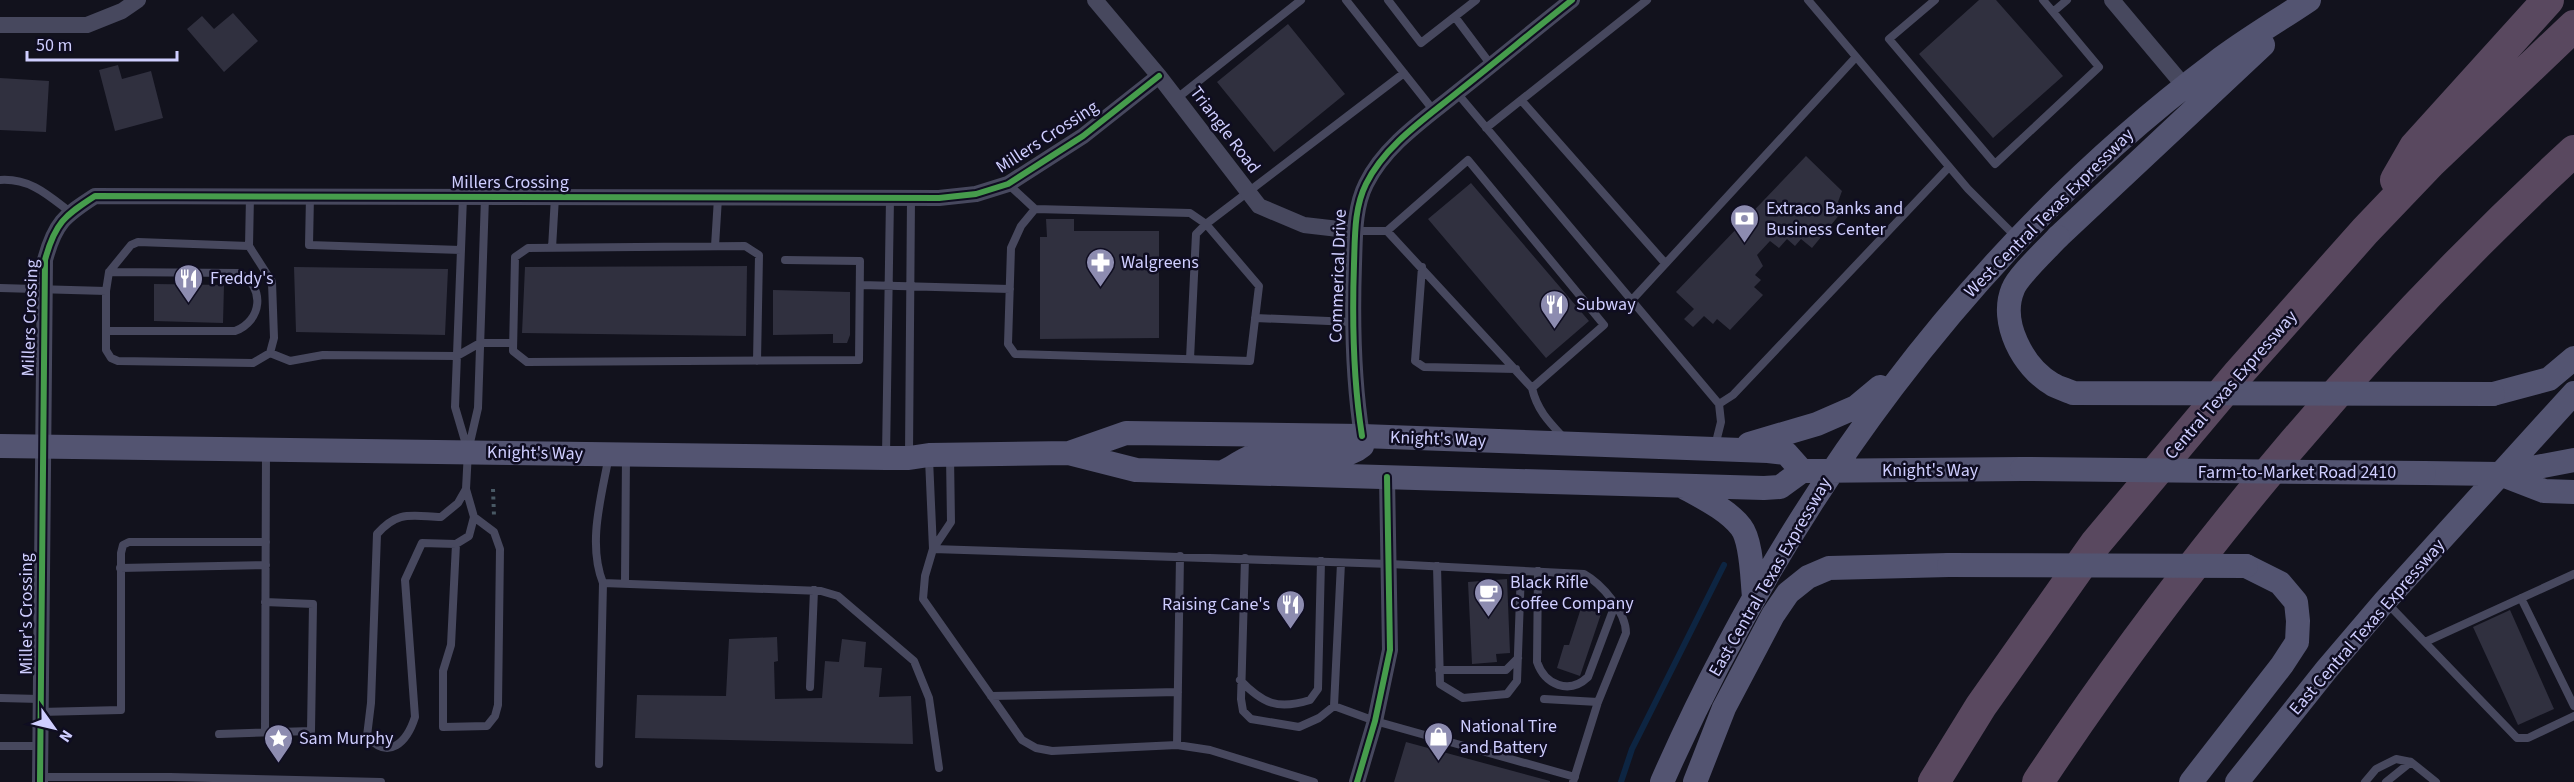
<svg xmlns="http://www.w3.org/2000/svg" width="2574" height="782" font-family="'Source Sans 3',sans-serif">
<style>
.lines{fill:none;stroke-linecap:round;stroke-linejoin:round}
.stream{stroke:#0d2542;stroke-width:6}
.building{fill:#30303f}
.path{stroke:#485864;stroke-width:4;stroke-dasharray:3 4.5;stroke-linecap:butt}
.lane{stroke:#47485e;stroke-width:8}
.street{stroke:#47485e;stroke-width:16}
.secondary{stroke:#535471;stroke-width:24}
.highway{stroke:#59485f;stroke-width:32}
.secondary-bridge{stroke:#535471;stroke-width:24}
.cycleway-casing{stroke:#0f0d21;stroke-width:10}
.cycleway{stroke:#469c4c;stroke-width:6}
.labels{text-anchor:middle;dominant-baseline:central;stroke-width:5;stroke-linejoin:round;paint-order:stroke}
.street-label{font-size:18px;fill:#cfceff;stroke:#0f0d21}
.poi-label{font-size:18px;fill:#cfceff;stroke:#0f0d21;text-anchor:start}
</style>
<rect width="100%" height="100%" fill="#12121d"/>
<g class="lines">
<path class="stream" d="M1621,782L1632,749L1724,565"/>
</g>
<path class="building" d="M1979,0H1996L2063,76L1993,138L1919,54Z
M233,13L258,41L224,72L187,29L202,16L214,29Z
M1288,24L1345,94L1274,152L1217,82Z
M118,65L122,79L151,71L163,118L115,131L99,70Z
M0,78L49,81L46,132L0,130Z
M1806,156L1842,191L1838,202L1845,208L1812,248L1801,239L1795,246L1787,239L1779,248L1770,241L1757,255L1763,266L1755,275L1761,280L1754,287L1763,295L1730,330L1717,319L1713,324L1704,316L1693,327L1684,319L1694,309L1676,292Z
M1471,183L1589,321L1546,358L1428,219Z
M1046,219H1074V231H1159V338L1040,339V237H1047Z
M747,266L746,336L522,333L525,267Z
M294,267L448,269L445,335L296,332Z
M154,284L224,285L223,323L154,321Z
M773,290L850,292V335L847,343H833V334L773,335Z
M1507,579L1510,653L1496,654L1497,662L1472,664L1468,582Z
M1582,605L1602,611L1580,676L1557,668L1564,645H1569Z
M2510,610L2554,709L2518,725L2473,627Z
M777,637L778,661L774,662L775,699L822,698L825,661L839,662L842,639L866,642L864,667L882,668L879,697L911,696L913,744L635,738L637,695L726,696L729,639Z
M1406,742L1550,781V782H1394Z"/>
<g class="lines">
<path class="path" d="M493,489L494,516"/>
<path class="lane" d="M1346,0L1434,111
M1388,0L1421,43L1476,0
M1808,0L1968,189L2018,239
M1935,0L1889,39L1995,164L2099,67L2043,0
M2053,12L2067,0
M1455,17L1491,65
M1457,93L1719,404L1721,422L1715,446
M1176,99L1301,0
M1521,100L1665,263
M1486,128L1647,0
M0,180C30,178 48,195 70,212
M1008,184L1035,209
M310,196L309,245L461,250
M463,197L455,407L468,451
M1035,209L1190,213L1206,224L1259,286L1250,361L1015,354L1008,344L1011,248L1021,226Z
M1356,231H1387
M249,246L138,242L131,245L109,272L106,291V350L111,358L118,361L253,363L270,353L274,338L272,282L249,246L250,196
M715,246L718,198
M552,248L555,197
M1422,267L1415,361L1424,367L1516,369
M861,285L1010,289
M0,288L106,291
M1632,300L1856,57
M1255,318L1352,322
M106,331H235C262,321 266,287 239,273L109,272
M270,353L290,361L323,355L457,356L480,343H513
M1190,359L1196,234L1206,224L1404,73
M757,361L759,255L745,246L528,248L515,257L513,351L527,362L859,360L860,261L785,260
M1532,388L1604,325L1468,160L1387,231L1532,388C1537,410 1549,422 1564,438
M1719,404L1733,395L1949,167
M909,455L911,198
M886,456L890,198
M929,459L933,549L951,522L950,456
M466,489L458,503L441,517C411,516 398,510 377,534L371,703L367,736C389,761 407,742 415,717L405,580L422,543L456,544L469,536L474,517L466,489L468,451L478,408L485,197
M456,544L451,645L443,671V727L487,726L495,716L498,705L500,549L494,532L474,517
M1245,558L1241,699L1243,711L1251,719L1299,727L1319,718L1334,706L1375,721L1575,777
M1437,566L1440,684L1463,698L1507,694L1517,681L1521,571
M120,568L266,565
M1538,571L1537,662C1545,685 1569,695 1588,677L1615,605
M603,583L821,591L838,596L914,661L929,698L939,768
M625,583L626,455
M2521,598L2574,706
M2386,602L2517,738H2528L2574,716
M2425,642L2574,574
M1439,670H1506L1518,658
M1240,680C1263,704 1278,710 1310,700L1318,689L1321,561
M810,687L814,590
M991,696L1178,692
M0,698L40,699
M1544,699L1598,702
M1334,706L1341,563
M40,712L121,710V553L123,545L129,542H266
M265,732L266,451
M219,734L311,731L313,604L265,602
M1177,745L1180,556
M0,746H40
M599,764L603,583C587,543 602,495 609,455
M40,777H170L381,782
M1314,782L1210,750L1177,745L1052,751L1036,748L1022,740L923,599L925,576L933,549L1390,564L1584,574C1602,584 1626,612 1626,633L1598,702L1573,782
M2365,782L2376,769L2396,759L2411,762L2436,782
M2386,782L2411,762"/>
<path class="street" d="M1095,0L1159,76L1259,206L1304,225L1356,231
M2112,0L2185,87
M0,25H87L122,11L138,0
M1362,436C1353,379 1352,322 1354,264C1355,237 1354,208 1366,184C1385,145 1426,118 1459,91C1497,61 1534,30 1572,0
M40,782L45,260C55,223 64,216 95,196L939,198L976,194L1008,184L1083,136L1159,76
M1357,782L1375,721L1390,650L1387,477"/>
<path class="secondary" d="M2058,237L2263,45
M2493,394L2549,379L2574,358
M1749,444L1817,424L1856,407L1880,387
M0,446L886,458H909L929,455L1069,453L1136,470L1764,488L1780,487L1802,471L2022,469
M1069,453L1126,433L1362,436L1768,451L1786,453L1802,471
M1225,471C1235,466 1248,456 1259,455C1289,451 1339,466 1362,446V436
M2424,473L2500,474L2574,460
M2500,474L2544,491L2574,492
M1682,486C1701,497 1727,509 1741,527C1752,541 1752,579 1754,597
M1662,782C1785,503 1969,248 2215,63C2245,40 2278,21 2309,0
M1695,782L1724,708L1773,615L1788,593L1808,577L1829,568L1949,565
M2191,782L2282,665L2297,642L2298,621L2296,602L2280,583L2246,566
M2237,782L2327,669L2385,601L2574,393"/>
<path class="highway" d="M2396,180L2415,147L2548,0
M1934,782L1981,706L2096,543L2239,373L2365,231L2430,163L2574,26
M2038,782C2189,554 2373,336 2574,151"/>
<path class="secondary-bridge" d="M2058,237C2047,249 2018,276 2013,289C1999,322 2023,367 2052,384C2058,388 2067,390 2073,393L2493,394
M2022,469L2424,473
M1949,565L2246,566"/>
<defs>
<path id="cycleway" d="M1362,436C1353,379 1352,322 1354,264C1355,237 1354,208 1366,184C1385,145 1426,118 1459,91C1497,61 1534,30 1572,0
M40,782L45,260C55,223 64,216 95,196L939,198L976,194L1008,184L1083,136L1159,76
M1357,782L1375,721L1390,650L1387,477"/>
</defs>
<use href="#cycleway" class="cycleway-casing"/>
<use href="#cycleway" class="cycleway"/>
</g>
<defs>
<symbol id="bank-pin" viewBox="-11 -11 22 30"><path d="M0 17L-7.5 6A9.5 9.5 0 1 1 7.5 6Z" fill="#8d8cb0" stroke="#0f0d21"/><path d="M-6-4H6V4H-6ZM0-2.3a2.3 2.3 0 1 0 0 4.6a2.3 2.3 0 1 0 0-4.6Z" fill="#fff"/></symbol>
<symbol id="pharmacy-pin" viewBox="-11 -11 22 30"><path d="M0 17L-7.5 6A9.5 9.5 0 1 1 7.5 6Z" fill="#8d8cb0" stroke="#0f0d21"/><path d="M-2-6h4v4h4v4h-4v4h-4v-4h-4v-4h4Z" fill="#fff"/></symbol>
<symbol id="restaurant-pin" viewBox="-11 -11 22 30"><path d="M0 17L-7.5 6A9.5 9.5 0 1 1 7.5 6Z" fill="#8d8cb0" stroke="#0f0d21"/><path d="M-5-6h1v4h1v-4h1v4h1v-4h1v5L-1.5 .5V6h-2V.5L-5-1ZM5-6V6H3V1.5H1.5Q1.5-4 5-6Z" fill="#fff"/></symbol>
<symbol id="cafe-pin" viewBox="-11 -11 22 30"><path d="M0 17L-7.5 6A9.5 9.5 0 1 1 7.5 6Z" fill="#8d8cb0" stroke="#0f0d21"/><path d="M-5.5-4.5H6V0H3Q3 3.5 0 3.5H-2.5Q-5.5 3.5-5.5 0ZM3-3.2v2h1.7v-2ZM-6 4.5H4V6H-6Z" fill="#fff"/></symbol>
<symbol id="shop-pin" viewBox="-11 -11 22 30"><path d="M0 17L-7.5 6A9.5 9.5 0 1 1 7.5 6Z" fill="#8d8cb0" stroke="#0f0d21"/><path d="M-5-2.5h2.3a2.7 3.5 0 0 1 5.4 0H5L5.5 6h-11ZM-1.5-2.5h3a1.5 2.3 0 0 0-3 0Z" fill="#fff"/></symbol>
<symbol id="sight-pin" viewBox="-11 -11 22 30"><path d="M0 17L-7.5 6A9.5 9.5 0 1 1 7.5 6Z" fill="#8d8cb0" stroke="#0f0d21"/><path d="M0-6L1.8-2.2L6-1.7L2.9 1.2L3.7 5.4L0 3.3L-3.7 5.4L-2.9 1.2L-6-1.7L-1.8-2.2Z" fill="#fff"/></symbol>
</defs>
<g fill-rule="evenodd">
<use href="#bank-pin" x="1728" y="202" width="33" height="45"/>
<use href="#pharmacy-pin" x="1084" y="246" width="33" height="45"/>
<use href="#restaurant-pin" x="172" y="262" width="33" height="45"/>
<use href="#restaurant-pin" x="1538" y="288" width="33" height="45"/>
<use href="#cafe-pin" x="1472" y="576" width="33" height="45"/>
<use href="#restaurant-pin" x="1274" y="588" width="33" height="45"/>
<use href="#shop-pin" x="1422" y="720" width="33" height="45"/>
<use href="#sight-pin" x="262" y="722" width="33" height="45"/>
</g>
<g class="labels">
<g class="street-label">
<text transform="translate(1225 130) rotate(53)">Triangle Road</text>
<text transform="translate(1047 137) rotate(-33)">Millers Crossing</text>
<text x="510" y="182">Millers Crossing</text>
<text transform="translate(2049 213) rotate(-45)">West Central Texas Expressway</text>
<text transform="translate(1338 276) rotate(-88)">Commerical Drive</text>
<text transform="translate(30 318) rotate(-88)">Millers Crossing</text>
<text transform="translate(2231 385) rotate(-49)">Central Texas Expressway</text>
<text transform="translate(1438 439) rotate(2)">Knight's Way</text>
<text transform="translate(535 453) rotate(1)">Knight's Way</text>
<text x="1930" y="470">Knight's Way</text>
<text x="2297" y="472">Farm-to-Market Road 2410</text>
<text transform="translate(1770 577) rotate(-60)">East Central Texas Expressway</text>
<text transform="translate(26 614) rotate(-90)">Miller's Crossing</text>
<text transform="translate(2367 627) rotate(-49)">East Central Texas Expressway</text>
</g>
<g class="poi-label">
<text x="1766" y="208">Extraco Banks and<tspan x="1766" dy="21">Business Center</tspan></text>
<text x="1121" y="262">Walgreens</text>
<text x="210" y="278">Freddy's</text>
<text x="1576" y="304">Subway</text>
<text x="1510" y="582">Black Rifle<tspan x="1510" dy="21">Coffee Company</tspan></text>
<text x="1270" y="604" text-anchor="end">Raising Cane's</text>
<text x="1460" y="726">National Tire<tspan x="1460" dy="21">and Battery</tspan></text>
<text x="299" y="738">Sam Murphy</text>
</g>
</g>
<g transform="translate(54 728) rotate(124)" stroke="#0f0d21" stroke-width="4.5" paint-order="stroke">
<path d="M0-4.5L10 22L0 15L-10 22Z" fill="#cfceff"/>
<text y="-9" font-size="16" font-weight="bold" text-anchor="middle" fill="#cfceff">N</text>
</g>
<path d="M27 51v9h150v-9" fill="none" stroke="#cfceff" stroke-width="3"/>
<text x="36" y="51" font-size="18" fill="#cfceff" stroke="#0f0d21" stroke-width="4.5" paint-order="stroke">50 m</text>
</svg>
